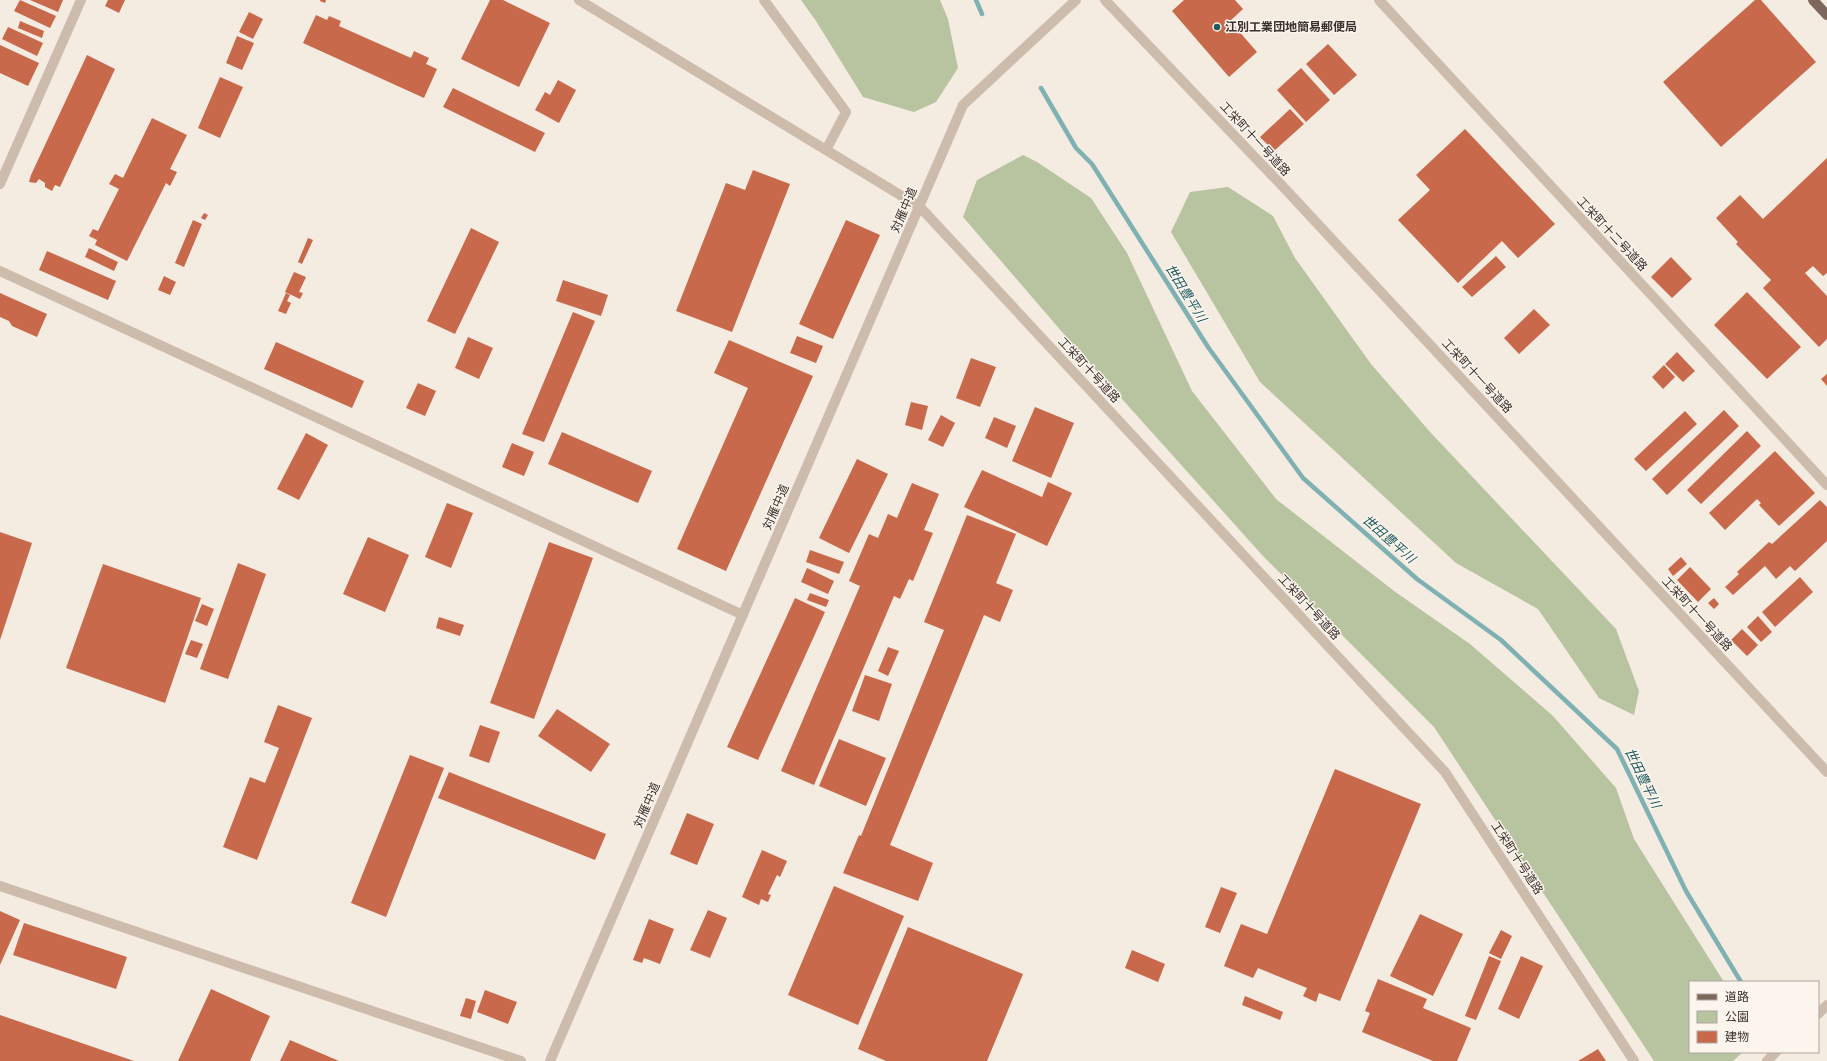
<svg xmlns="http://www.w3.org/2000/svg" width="1827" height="1061" font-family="Karla,'Noto Sans JP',sans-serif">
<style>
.green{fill:#b8c4a0}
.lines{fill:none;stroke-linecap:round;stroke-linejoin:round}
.stream{stroke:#7fb0b2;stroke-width:4.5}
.building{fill:#c8694b}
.minor{stroke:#cdbbac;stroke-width:10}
.tertiary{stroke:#cdbbac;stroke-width:10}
.primary{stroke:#7d675c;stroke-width:10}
.poi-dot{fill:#1f5a5e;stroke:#fbf5ee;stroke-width:1.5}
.labels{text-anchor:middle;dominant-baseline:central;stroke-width:3;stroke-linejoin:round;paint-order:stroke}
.poi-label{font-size:12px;font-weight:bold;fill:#3b302b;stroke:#fbf5ee;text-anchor:start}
.street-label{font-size:12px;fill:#3b302b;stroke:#fbf5ee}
.water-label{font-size:13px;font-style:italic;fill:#1f5a5e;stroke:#fbf5ee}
</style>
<rect width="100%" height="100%" fill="#f4ebe1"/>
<path class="green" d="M801,0H940L948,19L958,68L936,102L914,112L863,97L816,21Z
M1023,155L1037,162L1091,198L1127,253L1192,391L1276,499L1394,591L1470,644L1553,716L1616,788L1634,839L1724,982H1690V1052H1743L1733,1061H1654L1434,727L1263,556L1069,340L963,217L977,180Z
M1228,187L1273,216L1295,258L1371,364L1431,433L1616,629L1639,691L1634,715L1599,698L1538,609L1456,563L1260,382L1171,232L1190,192Z"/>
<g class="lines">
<path class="stream" d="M976,0L982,14
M1041,88L1076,148L1092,164L1208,347L1303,478L1417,579L1501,640L1617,749L1686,891L1741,982"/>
</g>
<path class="building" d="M20,0L56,16L50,28L14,11Z
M30,0H63L58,12Z
M108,0H125L119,13L105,6Z
M320,0H326L325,3L320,1Z
M490,0H503L550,23L519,87L461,59Z
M1184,0H1235L1243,9L1230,21L1257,52L1229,77L1172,11Z
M1755,0H1761L1816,62L1721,147L1663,82Z
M249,12L263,19L253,39L239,32Z
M316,15L327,20L329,16L341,21L339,26L411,58L414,51L429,58L426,64L437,69L424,98L303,43Z
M20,21L44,31L42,38L18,28Z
M8,27L43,43L37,56L2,39Z
M237,36L254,43L242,70L226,63Z
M1328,44L1357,75L1334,95L1306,64Z
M0,45L39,63L28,86L0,73Z
M87,55L115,69L60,187L55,185L52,191L45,187V183L39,179L36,183L29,182L31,175Z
M1301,68L1330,100L1306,122L1277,90Z
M220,77L243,87L220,138L198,128Z
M558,80L576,90L559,123L535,110L545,92L550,95Z
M453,88L545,133L535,152L443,107Z
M1290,109L1304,124L1274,151L1260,137Z
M152,118L187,135L170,169L177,172L170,186L166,183L127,261L95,245L97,240L89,236L93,229L98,231L119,189L109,184L115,174L123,178Z
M1465,129L1555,224L1518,258L1502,241L1458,283L1398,220L1430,190L1416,175Z
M1827,158V273L1823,276L1813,266L1805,273L1827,296V339L1819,347L1763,288L1771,280L1736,244L1738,242L1716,218L1740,195L1763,219Z
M753,170L790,184L732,332L676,311L726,183L745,190Z
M204,213L208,215L205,220L201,218Z
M193,220L202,224L184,267L175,263Z
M846,220L880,235L833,339L799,324Z
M471,228L499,242L455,334L427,321Z
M308,238L313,240L302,264L298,262Z
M89,248L118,262L114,271L85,257Z
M47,251L116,281L108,300L39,270Z
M1496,256L1506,267L1472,297L1462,287Z
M1671,257L1692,279L1672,298L1651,277Z
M294,272L306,277L299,292L303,293L300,299L285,292Z
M164,276L176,282L170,295L158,290Z
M563,280L608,295L601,316L556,301Z
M1747,292L1801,347L1767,379L1714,325Z
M0,293L47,314L37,337L12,326L9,321L0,317Z
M286,293L290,295L287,301L291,303L286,314L278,311Z
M1534,309L1550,325L1519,354L1504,338Z
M573,312L595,321L544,442L522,434Z
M797,336L823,346L816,363L790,353Z
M468,337L493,348L479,379L455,368Z
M729,340L813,376L726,571L677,549L748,388L714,373Z
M276,342L364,381L352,408L264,369Z
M1677,352L1695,371L1683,382L1665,364Z
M971,358L996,367L980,407L956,398Z
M1664,365L1675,377L1663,389L1652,377Z
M1827,374V386L1821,379Z
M418,383L436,391L425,416L406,408Z
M911,402L928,406L922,430L905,425Z
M1035,407L1074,423L1051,478L1012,461Z
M1724,410L1739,426L1667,495L1652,479Z
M1685,411L1697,424L1646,471L1634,459Z
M941,415L955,423L943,447L928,440Z
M994,417L1016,426L1007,448L985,438Z
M1747,431L1761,446L1701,504L1687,490Z
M562,432L652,471L638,503L548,464Z
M306,433L328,445L299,500L277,489Z
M512,443L534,452L524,476L502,467Z
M1775,451L1815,493L1779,526L1759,505L1761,503L1757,499L1725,530L1709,513Z
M857,459L888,474L849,553L819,538Z
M982,470L1042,497L1048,482L1072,493L1047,546L964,507Z
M912,483L939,494L924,530L933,533L913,581L909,579L900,599L894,596L814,785L781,771L860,586L849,581L869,534L878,538L888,514L897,518Z
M1820,500L1827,507V541L1795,571L1790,566L1776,579L1765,566L1733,595L1725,587L1739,574L1737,572L1769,542L1772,544Z
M447,503L473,513L451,568L425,557Z
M967,515L1016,534L996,583L1013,590L1000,622L984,615L890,845L933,863L918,901L843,873L859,835L861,836L944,630L924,622Z
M0,532L32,543L0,640Z
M368,537L409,555L385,612L343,594Z
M549,542L593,558L534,719L490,703Z
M810,550L844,562L839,574L806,562Z
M1681,557L1687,564L1673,576L1668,569Z
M238,563L266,574L228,679L200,669Z
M103,564L201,598L165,703L66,668Z
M1690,567L1711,589L1698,602L1677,580Z
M807,568L834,581L828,594L801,582Z
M1800,577L1813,592L1775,627L1762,612Z
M810,593L829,600L826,607L807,600Z
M795,598L825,612L758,760L727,747Z
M1714,598L1719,604L1714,609L1708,603Z
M202,604L214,609L207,626L195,621Z
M1758,616L1772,632L1761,642L1747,627Z
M439,617L464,625L460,636L436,628Z
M1742,629L1758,645L1747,656L1731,640Z
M191,640L203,644L197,658L185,654Z
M888,647L899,651L888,676L878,671Z
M865,675L892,684L879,721L852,711Z
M278,705L312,718L257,860L223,847L250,777L265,783L279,748L264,742Z
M557,709L610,744L591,772L538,736Z
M480,725L500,732L489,763L469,756Z
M839,739L886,758L866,806L819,786Z
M410,755L444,768L386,917L351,903Z
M1335,769L1421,804L1340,1001L1319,993L1316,1002L1303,996L1307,988L1258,968L1253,978L1224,966L1241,924L1267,934Z
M449,772L606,834L595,860L438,798Z
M687,813L714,824L697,865L670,854Z
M762,850L787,861L780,877L777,875L768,894L771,895L768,902L761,899L759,905L742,897Z
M834,886L904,916L858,1025L788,995Z
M1221,887L1237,893L1220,933L1205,927Z
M708,910L727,918L710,958L690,950Z
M0,911L20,920L0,965Z
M1420,914L1463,934L1433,996L1390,976Z
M649,919L674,929L660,964L644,958L642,963L633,960Z
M24,923L127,957L116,989L13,955Z
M908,927L1023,974L987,1061H886L858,1049Z
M1501,930L1512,936L1501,959L1489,953Z
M1132,950L1165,964L1158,982L1125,968Z
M1489,956L1501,961L1476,1020L1465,1016Z
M1521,956L1543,966L1519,1019L1498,1009Z
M1378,979L1427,999L1423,1008L1471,1028L1457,1061H1433L1362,1032L1370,1013L1365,1011Z
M211,989L270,1016L250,1061H178Z
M485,990L517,1002L508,1024L477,1012Z
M1245,996L1283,1012L1280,1020L1242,1005Z
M466,998L476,1001L471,1019L460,1016Z
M0,1015L134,1061H0Z
M290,1040L339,1061H280Z
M1598,1049L1606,1061H1578Z"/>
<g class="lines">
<path class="minor" d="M579,0L920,207
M764,0L846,112L826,150
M0,184L81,0
M0,271L743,615
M0,886L521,1061"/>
<path class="tertiary" d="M1105,0L1288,192L1827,772
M1379,0L1827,485
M920,207L1445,772L1634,1061
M1818,1014L1827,1005
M550,1061L963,105L1076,0
M1767,1061L1776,1052"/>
<path class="primary" d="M1813,0L1827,15"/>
</g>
<circle class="poi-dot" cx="1217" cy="27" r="4"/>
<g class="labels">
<g class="poi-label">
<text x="1225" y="27">江別工業団地簡易郵便局</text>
</g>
<g class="street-label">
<text transform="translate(1255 139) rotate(47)">工栄町十一号道路</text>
<text transform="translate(904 210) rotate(-67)">対雁中道</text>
<text transform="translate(1612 234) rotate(47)">工栄町十二号道路</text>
<text transform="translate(1089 370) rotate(47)">工栄町十号道路</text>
<text transform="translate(1477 376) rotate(47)">工栄町十一号道路</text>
<text transform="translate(776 507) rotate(-67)">対雁中道</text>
<text transform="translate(1309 607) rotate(47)">工栄町十号道路</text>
<text transform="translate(1697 614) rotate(47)">工栄町十一号道路</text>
<text transform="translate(647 805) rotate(-67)">対雁中道</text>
<text transform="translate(1517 858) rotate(57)">工栄町十号道路</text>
</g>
<g class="water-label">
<text transform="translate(1186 293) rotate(58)">世田豊平川</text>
<text transform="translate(1389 539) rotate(41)">世田豊平川</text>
<text transform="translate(1643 778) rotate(64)">世田豊平川</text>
</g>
</g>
<rect x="1689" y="981" width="130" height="72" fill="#fbf5ee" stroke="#aea6a0"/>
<rect x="1697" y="994" width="20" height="6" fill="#7d675c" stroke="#aea6a0"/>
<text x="1725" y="1001" font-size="12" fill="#3b302b">道路</text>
<rect x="1697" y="1011" width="20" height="12" fill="#b8c4a0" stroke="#aea6a0"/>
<text x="1725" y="1021" font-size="12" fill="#3b302b">公園</text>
<rect x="1697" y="1031" width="20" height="12" fill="#c8694b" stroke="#aea6a0"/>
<text x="1725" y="1041" font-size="12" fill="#3b302b">建物</text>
</svg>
